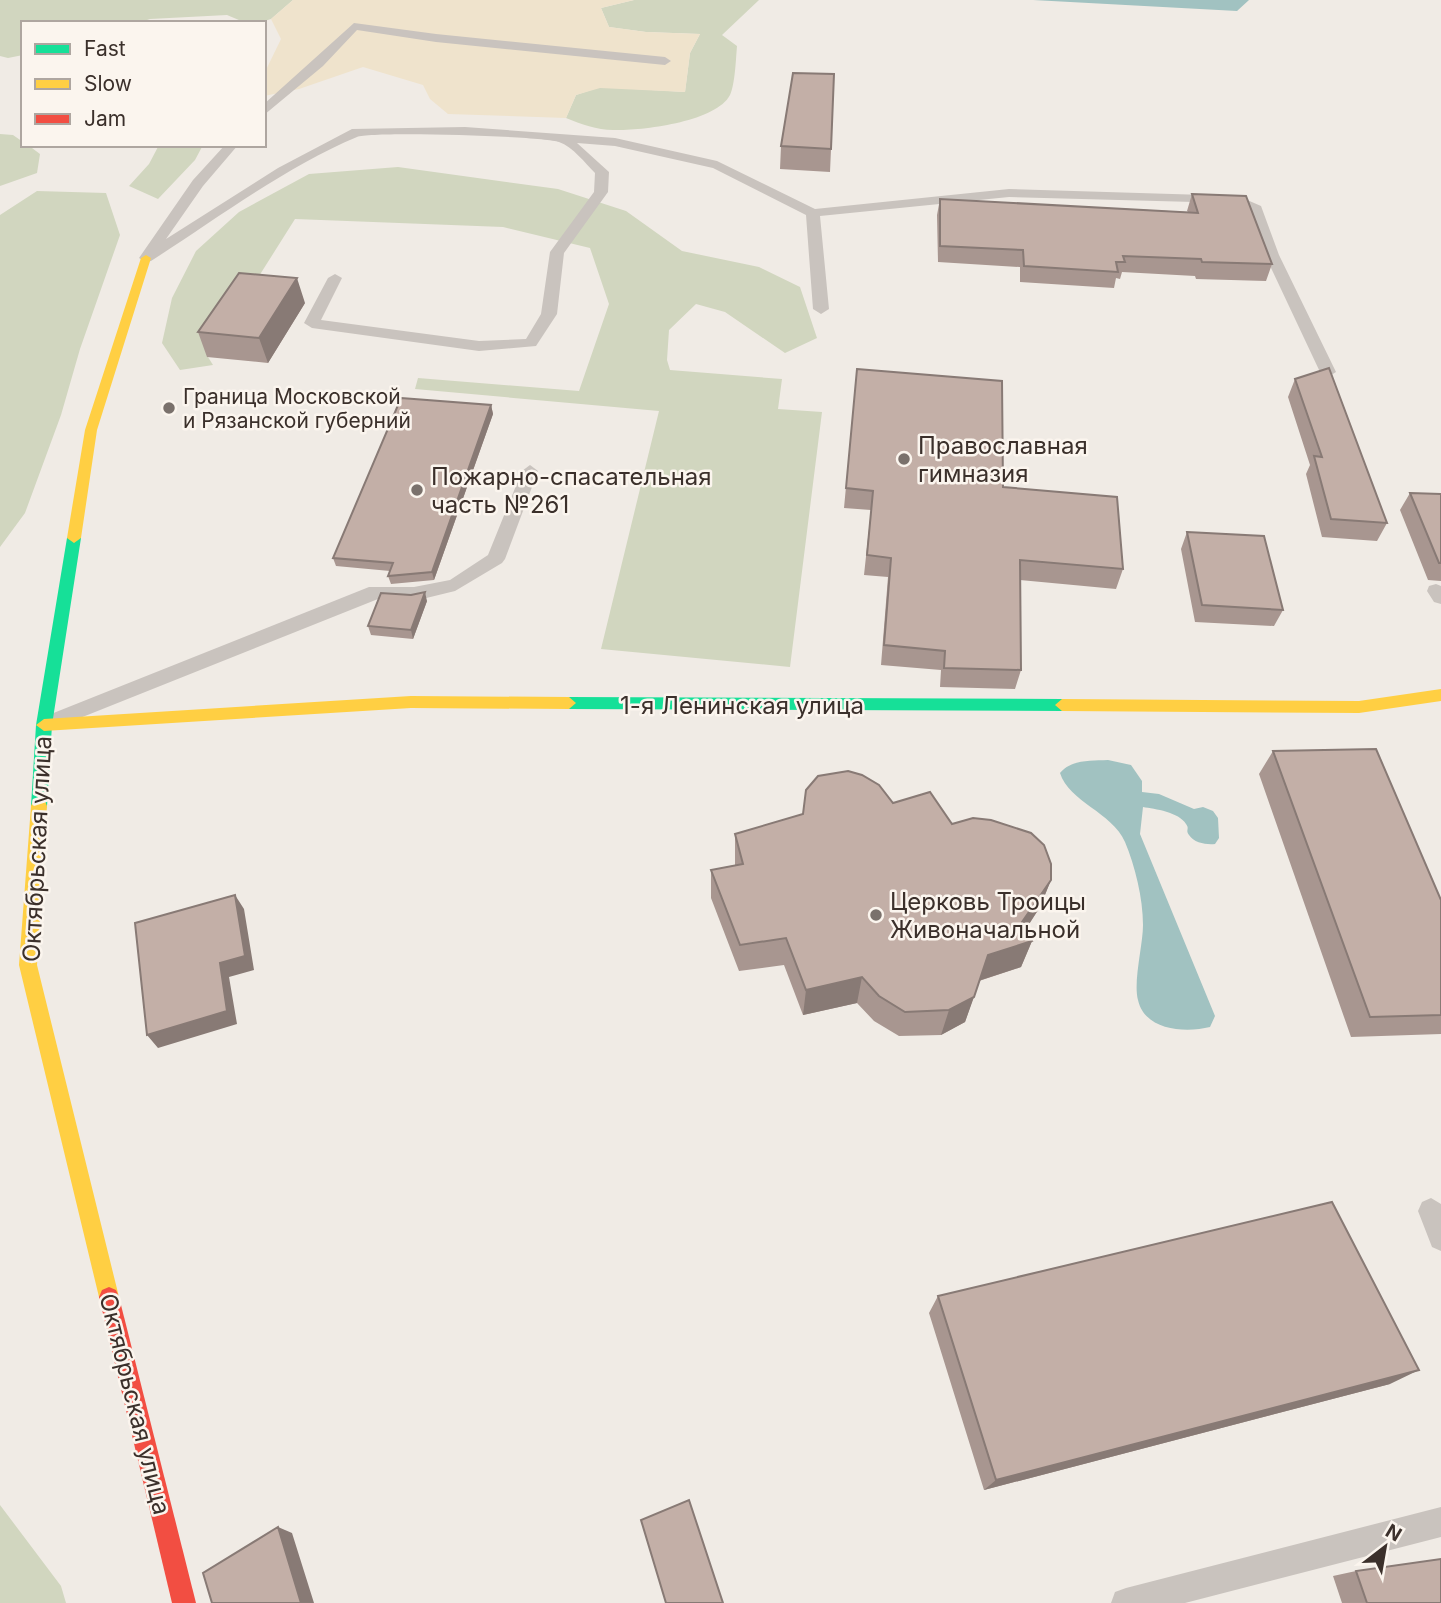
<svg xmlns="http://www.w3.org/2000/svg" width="1441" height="1603" font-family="Inter,sans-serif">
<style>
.green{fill:#d1d6bf}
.sand{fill:#efe3cc}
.water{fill:#a1c2c1}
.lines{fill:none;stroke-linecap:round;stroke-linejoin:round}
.lane{fill:#c9c3be;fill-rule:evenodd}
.fast{fill:#16e098;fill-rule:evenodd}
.slow{fill:#ffcf43;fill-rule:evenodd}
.jam{fill:#f24e42;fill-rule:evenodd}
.wall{fill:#a89690}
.shaded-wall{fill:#887a75}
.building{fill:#c3afa7;stroke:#887a75;stroke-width:2}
.poi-dot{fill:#7a716c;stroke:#fbf5ee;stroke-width:2.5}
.labels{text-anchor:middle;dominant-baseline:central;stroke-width:5;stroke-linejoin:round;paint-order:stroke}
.far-poi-label{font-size:21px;fill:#3b302b;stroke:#fbf5ee;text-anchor:start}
.poi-label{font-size:24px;fill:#3b302b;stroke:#fbf5ee;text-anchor:start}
.street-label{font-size:24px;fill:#3b302b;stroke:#fbf5ee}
</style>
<rect width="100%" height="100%" fill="#f0ebe5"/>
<path class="green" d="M0,0H293L271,19L258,23H246L227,15L150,19L138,23H23V55L8,58L0,56Z
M634,0H759L722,35L737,46C736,58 735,85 730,95C716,122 641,131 613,130C597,130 581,124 566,118L576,95L600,87L685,92L690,53L700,34L646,32L609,27L601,8Z
M0,134L13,135L23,142V145H28L40,154L37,173L0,186Z
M159,145H203L195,160L158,199L129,186L149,164Z
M398,167L558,189L626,211L682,251L759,267L800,287L817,338L785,353L725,312L696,304L669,330L667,360L670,370L782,379L778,409L822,412L790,667L601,649L659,411L415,389L418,378L579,391L609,304L590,248L503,227L295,219L208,357L213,365L180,370L162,343L172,298L196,251L239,212L309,174Z
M37,191L106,193L120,235L80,349L61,415L25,513L0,547V215Z
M0,1505L61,1586L66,1603H0Z"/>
<path class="sand" d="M293,0H634L601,8L609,27L646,32L700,34L690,53L685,92L600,88L576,95L566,118L448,114L430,99L423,85L363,67L299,89L264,96V74L281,39L271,19Z"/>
<path class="water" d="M1033,0H1249L1237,11Z
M1108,760L1131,765L1142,781V792L1159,794L1194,809L1203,807L1213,811L1218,818L1219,838L1215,844C1207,845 1194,843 1189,835C1185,830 1190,829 1186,824C1179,812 1155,809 1143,807L1140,834L1215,1016L1210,1027C1186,1033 1145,1031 1138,1000C1133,982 1143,945 1143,925C1143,898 1135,866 1125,842C1112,812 1069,802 1060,773C1072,759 1090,761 1108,760Z"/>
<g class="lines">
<path class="lane" d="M354,23L436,34L665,57L671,61L665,65L436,42L357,30L323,66L264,115V104Z
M465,127L615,138L717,161L815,209L1009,189L1238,196L1261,206L1279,255L1336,372L1328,377L1320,372L1265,255L1248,209L1232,203L1009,197L820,216L829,309L821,314L813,309L806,215L713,168L615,146L577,143L609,172L608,192L564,253L557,314L536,346L479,351L312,328L304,323L328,278L335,274L342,278L321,320L479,341L526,339L541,314L550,252L594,192L595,173C585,163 573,147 559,142C542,136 372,131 357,137C287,166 215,220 151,261L146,262L139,258L193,180L225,145H238L203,186L166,239L278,168L352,129Z
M530,465L538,471L505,559L502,563L455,591L414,601L378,599L65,724L58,727L51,724L48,719L51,714L369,587H414L450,580L488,555L522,471Z
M1436,584L1441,586V604L1434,602L1427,591L1429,586Z
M1431,1198L1441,1204V1251L1432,1247L1418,1211L1422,1202Z
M1441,1507V1537L1185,1603H1111L1115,1592L1126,1588Z"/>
<path class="fast" d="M74,533L81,538L52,725L47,806L45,811H33L31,806L36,725L67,538Z
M569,697L1062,699L1069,705L1062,711L569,709L562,703Z"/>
<path class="slow" d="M146,255L151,258L97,430L81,538L74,543L67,538L85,430L141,258Z
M1441,689V701L1359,713L1062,711L1055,705L1062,699L1359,701Z
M411,696L569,697L576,703L569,709L411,708L44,731L36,725L44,719Z
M39,800L45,801L47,806L37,965L119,1297L116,1304L109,1307L102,1304L99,1297L19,965L31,806L33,801Z"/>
<path class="jam" d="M109,1287L116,1290L119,1297L196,1603H172L99,1297L102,1290Z"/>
</g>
<path class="wall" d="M781,146L831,149L830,172L780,169Z
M1192,194L1272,264L1266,281L1196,279L1195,276L1122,272L1120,279L1116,278L1114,288L1020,282V267L938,262L937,215L940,199L1188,212L1187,211Z
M305,303L268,363L207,357L198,332Z
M857,369L1003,487L1123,569L1116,589L1020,580L1021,670L1015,689L940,687L941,670L881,665L888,577L864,575L871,510L844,508Z
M1295,379L1387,523L1377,541L1322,537L1306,474L1310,465L1288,397Z
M491,405L493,414L434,580L391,584L388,576L390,571L336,566L333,558Z
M1410,493L1441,494V581L1428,580L1400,510Z
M1187,532L1283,610L1274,626L1195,622L1181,549Z
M411,595L427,601L413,639L371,635L368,626Z
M1273,751L1441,900V1034L1351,1037L1259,774Z
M893,803L952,824L1051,880L1040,907L1026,929L1032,941L1021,967L979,981L965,1022L941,1035L899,1036L874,1021L857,1003L803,1015L784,965L739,971L711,898V870L735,865V834Z
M938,1296L1390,1384L984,1490L929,1313Z
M1356,1571L1441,1603H1342L1333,1576Z"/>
<path class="shaded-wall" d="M297,278L305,303L268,363L259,338Z
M491,405L493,414L434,580L432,572Z
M425,592L427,601L413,639L411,630Z
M1051,880L1040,907L1014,947L1032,941L1021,967L978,981L988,955L1022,922Z
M235,895L244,909L254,970L229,977L237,1024L158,1048L147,1035L220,963Z
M862,977L857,1003L803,1015L806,990Z
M974,997L965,1022L941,1035L949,1010Z
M1419,1370L1390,1384L984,1490L996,1480Z
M278,1527L292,1533L314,1603H301Z"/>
<path class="building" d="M793,73L834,74L831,149L781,146Z
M1192,194L1246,196L1272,264L1202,262L1201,259L1123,256L1125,262H1116L1118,272L1024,266L1023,250L940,246V199L1198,213Z
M239,273L297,278L259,338L198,332Z
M1329,368L1387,523L1331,519L1314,456L1322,457L1295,379Z
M857,369L1002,381L1003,487L1117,497L1123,569L1020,560L1021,670L944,668L945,651L884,645L891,558L867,555L873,491L846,488Z
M401,398L491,405L432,572L388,576L393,563L333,558Z
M1410,493L1441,494V563H1439Z
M1187,532L1264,536L1283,610L1202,605Z
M425,592L411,630L368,626L381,593L411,595Z
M1376,749L1441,900V1015L1370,1017L1273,751Z
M848,771L862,775L879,785L893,803L930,792L952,824L973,818L991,820L1031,833L1044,845L1051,864V880L1022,922L1032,941L988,955L974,997L949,1010L905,1012L879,996L862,977L806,990L786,938L740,945L711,870L743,864L735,834L803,814L806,790L818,776Z
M235,895L245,956L220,963L227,1011L147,1035L135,923Z
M1332,1202L1419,1370L996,1480L938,1296Z
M689,1500L723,1603H666L641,1520Z
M278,1527L301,1603H212L203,1573Z
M1441,1559V1603H1367L1356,1571Z"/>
<g class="poi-dot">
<circle cx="169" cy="408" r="7"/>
<circle cx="904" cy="459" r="7"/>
<circle cx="417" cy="490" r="7"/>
<circle cx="876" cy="915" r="7"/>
</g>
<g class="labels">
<g class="far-poi-label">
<text x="183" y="396">Граница Московской<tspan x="183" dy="24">и Рязанской губерний</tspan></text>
</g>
<g class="poi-label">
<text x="918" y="445">Православная<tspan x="918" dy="28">гимназия</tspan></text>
<text x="431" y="476">Пожарно-спасательная<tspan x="431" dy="28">часть №261</tspan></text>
<text x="890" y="901">Церковь Троицы<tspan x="890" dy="28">Живоначальной</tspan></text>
</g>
<g class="street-label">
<text x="742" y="705">1-я Ленинская улица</text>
<text transform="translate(37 849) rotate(-87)">Октябрьская улица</text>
<text transform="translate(135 1404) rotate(76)">Октябрьская улица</text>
</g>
</g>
<rect x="21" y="21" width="245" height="126" fill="#fbf5ee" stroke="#aea6a0" stroke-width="2"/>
<rect x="35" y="44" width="35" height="10" fill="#16e098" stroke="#aea6a0" stroke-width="2"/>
<text x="84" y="56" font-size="21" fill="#3b302b">Fast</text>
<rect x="35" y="79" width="35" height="10" fill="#ffcf43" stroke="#aea6a0" stroke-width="2"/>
<text x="84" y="91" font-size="21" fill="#3b302b">Slow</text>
<rect x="35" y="114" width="35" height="10" fill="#f24e42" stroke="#aea6a0" stroke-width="2"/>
<text x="84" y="126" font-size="21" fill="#3b302b">Jam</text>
<g transform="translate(1385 1547) rotate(31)" stroke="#fbf5ee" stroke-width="5" paint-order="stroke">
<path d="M0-5L12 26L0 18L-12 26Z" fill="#3b302b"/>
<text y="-10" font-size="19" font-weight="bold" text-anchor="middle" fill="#3b302b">N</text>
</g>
</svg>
